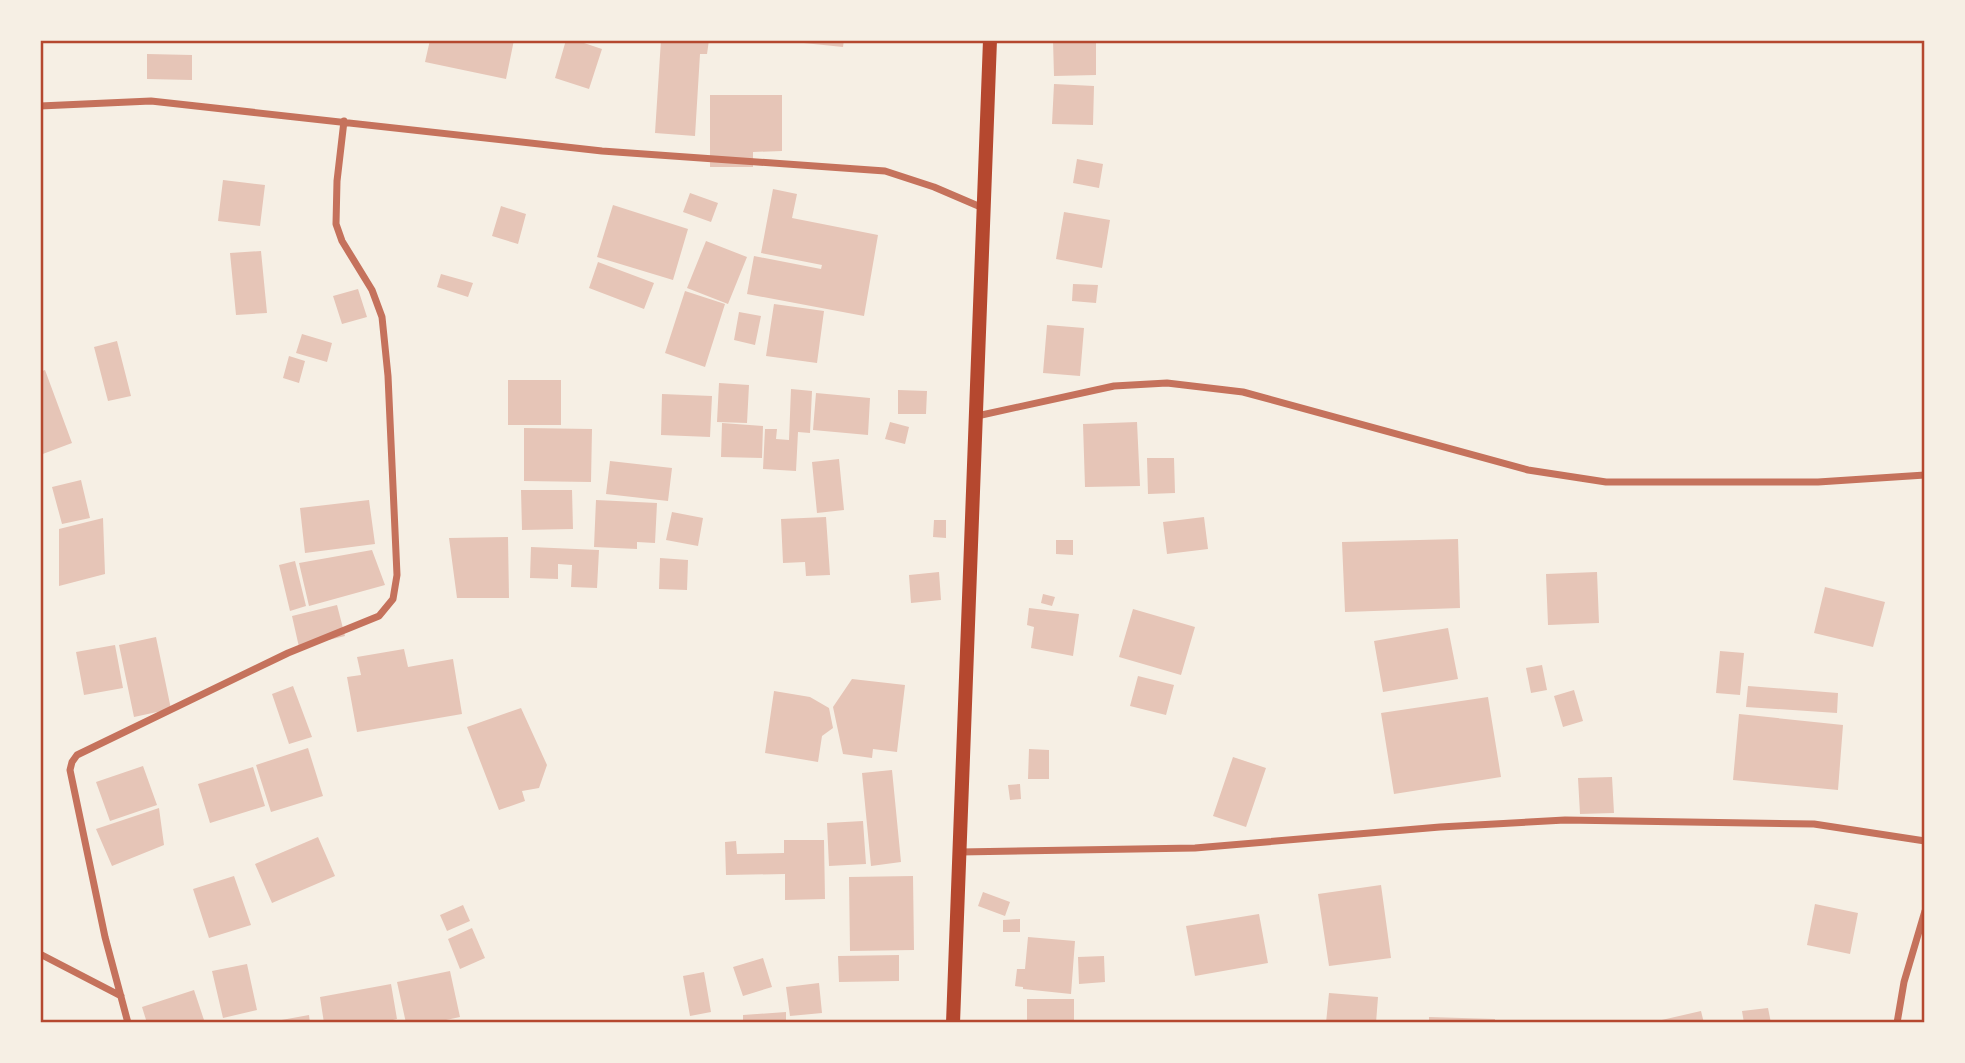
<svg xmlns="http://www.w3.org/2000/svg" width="1965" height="1063" font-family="'Alegreya Sans',sans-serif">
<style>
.building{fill:#e6c5b7}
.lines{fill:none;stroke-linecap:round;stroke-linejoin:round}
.minor{stroke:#c5725c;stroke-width:7}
.secondary{stroke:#b5482f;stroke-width:14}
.neatline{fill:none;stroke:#b5482f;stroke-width:2.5}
</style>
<rect width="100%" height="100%" fill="#f6efe4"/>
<path class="building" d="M430,40H514L506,79L425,62Z
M566,40H575L602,49L589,89L555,78Z
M661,40H709L707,54H700L695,136L655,133Z
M795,40H844L843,47L794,42Z
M1053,40H1096V75L1054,76Z
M147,54L192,55V80L147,79Z
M1054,84L1094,86L1093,125L1052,124Z
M710,95H782V151L753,152V167H710Z
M1077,159L1103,164L1099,188L1073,183Z
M223,180L265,185L260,226L218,221Z
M773,189L797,194L792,218L878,235L864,316L747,294L754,256L821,269L822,265L761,253Z
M690,193L718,203L711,222L683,212Z
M613,205L688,229L673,280L597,257Z
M501,206L526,214L518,244L492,236Z
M1064,212L1110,220L1102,268L1056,259Z
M706,241L747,257L728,304L687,288Z
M261,251L267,313L236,315L230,253Z
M598,262L654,283L644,309L589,288Z
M441,274L473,283L468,297L437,287Z
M1073,284L1098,285L1096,303L1072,301Z
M358,289L367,317L342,324L333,296Z
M685,291L725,304L705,367L665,353Z
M774,304L824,311L817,363L766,356Z
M739,312L761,316L755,345L734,340Z
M1047,325L1084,328L1080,376L1043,373Z
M302,334L332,343L327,362L296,353Z
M117,341L131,396L108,401L94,347Z
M289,356L305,361L299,383L283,378Z
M45,370L72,443L40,455V372Z
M508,380H561V425H508Z
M719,383L749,385L747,423L717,422Z
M791,389L812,391L810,433L798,432L796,471L763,469L765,429H777L776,439L789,440Z
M898,390L927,391L926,414H898Z
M816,393L870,398L868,435L813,430Z
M662,394L712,396L710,437L661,435Z
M890,422L909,427L905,444L885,439Z
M1137,422L1140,486L1085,487L1083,424Z
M722,423L763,426L762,458L721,457Z
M524,428L592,429L591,482L524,481Z
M1147,458H1174L1175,493L1148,494Z
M839,459L844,510L817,513L812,462Z
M610,461L672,468L668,501L606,494Z
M81,480L90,518L62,524L52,487Z
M521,490H572L573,529L522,530Z
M369,500L375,544L305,553L300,508Z
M596,500L657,503L655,543L637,542V549L594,547Z
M672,512L703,518L698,546L666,540Z
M826,517L830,575L806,576L805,562L783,563L781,519Z
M1204,517L1208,549L1167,554L1163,522Z
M103,518L105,574L59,586V529Z
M934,520H946V538L933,537Z
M508,537L509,598H457L449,538Z
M1458,539L1460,608L1345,612L1342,542Z
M1056,540H1073V555L1056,554Z
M531,547L599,550L597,588L571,587L572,565L558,564V579L530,578Z
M372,550L385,585L309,606L299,563Z
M660,558L688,560L687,590L659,589Z
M295,561L306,606L290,611L279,565Z
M939,572L941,600L911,603L909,575Z
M1597,572L1599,623L1548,625L1546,574Z
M1825,587L1885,602L1873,647L1814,633Z
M1043,594L1055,597L1052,606L1041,603Z
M337,605L345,636L299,647L292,616Z
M1029,608L1079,614L1073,656L1031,648L1034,627L1027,625Z
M1133,609L1195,627L1181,675L1119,657Z
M1448,628L1458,679L1383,692L1374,641Z
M156,637L171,709L134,717L119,645Z
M115,645L123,688L84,695L76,652Z
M404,649L408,667L453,659L462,714L357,732L347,677L361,675L357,657Z
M1720,651L1744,653L1740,695L1716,693Z
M1542,665L1547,690L1531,693L1526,668Z
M1138,676L1174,685L1166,715L1130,706Z
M852,679L905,685L897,752L873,749L872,758L843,754L833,707Z
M293,686L312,737L289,744L272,694Z
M1748,686L1838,693L1837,713L1746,707Z
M1574,690L1583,721L1563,727L1554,696Z
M774,691L810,697L829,708L833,728L822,736L818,762L765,753Z
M1488,697L1501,777L1394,794L1381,713Z
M521,708L547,765L539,788L522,791L525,801L499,810L467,727Z
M1739,714L1843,725L1838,790L1733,780Z
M308,748L323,796L271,812L256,765Z
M1029,749L1049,750V779H1028Z
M1233,757L1266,768L1246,827L1213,816Z
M143,766L157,805L110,821L96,782Z
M253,767L265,806L210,823L198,784Z
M892,770L901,862L871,866L862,773Z
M1612,777L1614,813L1580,814L1578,778Z
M1020,784L1021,799L1010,800L1008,785Z
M159,808L164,845L112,866L96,829Z
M863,821L866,864L829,866L827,823Z
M318,837L335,876L272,903L255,864Z
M784,840H824L825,899L785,900V874L726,875L725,842L736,841L737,854L784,853Z
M234,876L251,925L209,938L193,889Z
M913,876L914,950L850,951L849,877Z
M1381,885L1391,958L1329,966L1318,894Z
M983,892L1010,902L1005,916L978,906Z
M1815,904L1858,913L1850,954L1807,945Z
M463,905L470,921L447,931L440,915Z
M1259,914L1268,963L1195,976L1186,926Z
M1020,919V932H1003V920Z
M472,928L485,958L460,969L448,939Z
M1028,937L1075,941L1071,994L1023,989V987L1015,986L1017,969H1025Z
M899,955V981L839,982L838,956Z
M1104,956L1105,982L1079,984L1078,957Z
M763,958L772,987L743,996L733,967Z
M247,964L257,1010L223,1018L212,971Z
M450,971L460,1017L432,1023H406L397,982Z
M704,972L711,1012L690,1016L683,976Z
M819,983L822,1013L790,1016L786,987Z
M391,984L397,1019L380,1023H324L320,997Z
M194,990L205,1023H147L142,1007Z
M1329,993L1378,997L1376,1023H1326Z
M1027,999H1074V1021H1027Z
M1768,1008L1771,1023H1744L1742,1011Z
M1701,1011L1704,1023H1653V1022Z
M786,1012V1023H743V1015Z
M309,1015L310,1023H276V1021Z
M1429,1017L1495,1019V1023H1429Z"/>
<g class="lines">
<path class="minor" d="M40,106L151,101L602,151L885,171L934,187L983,208
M977,416L1114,386L1167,383L1243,392L1528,470L1606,482H1818L1925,475
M960,852L1195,848L1440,827L1565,820L1814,824L1925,841
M40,954L121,996
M128,1023L105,937L70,770L72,762L77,755L288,653L379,616L393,599L397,575L388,376L382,317L372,290L342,241L336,224L337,181L344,121
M1897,1023L1904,982L1925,911"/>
<path class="secondary" d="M953,1023L990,40"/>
</g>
<rect width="1965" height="1063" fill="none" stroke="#f6efe4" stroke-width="84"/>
<rect x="42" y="42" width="1881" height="979" class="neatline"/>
</svg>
